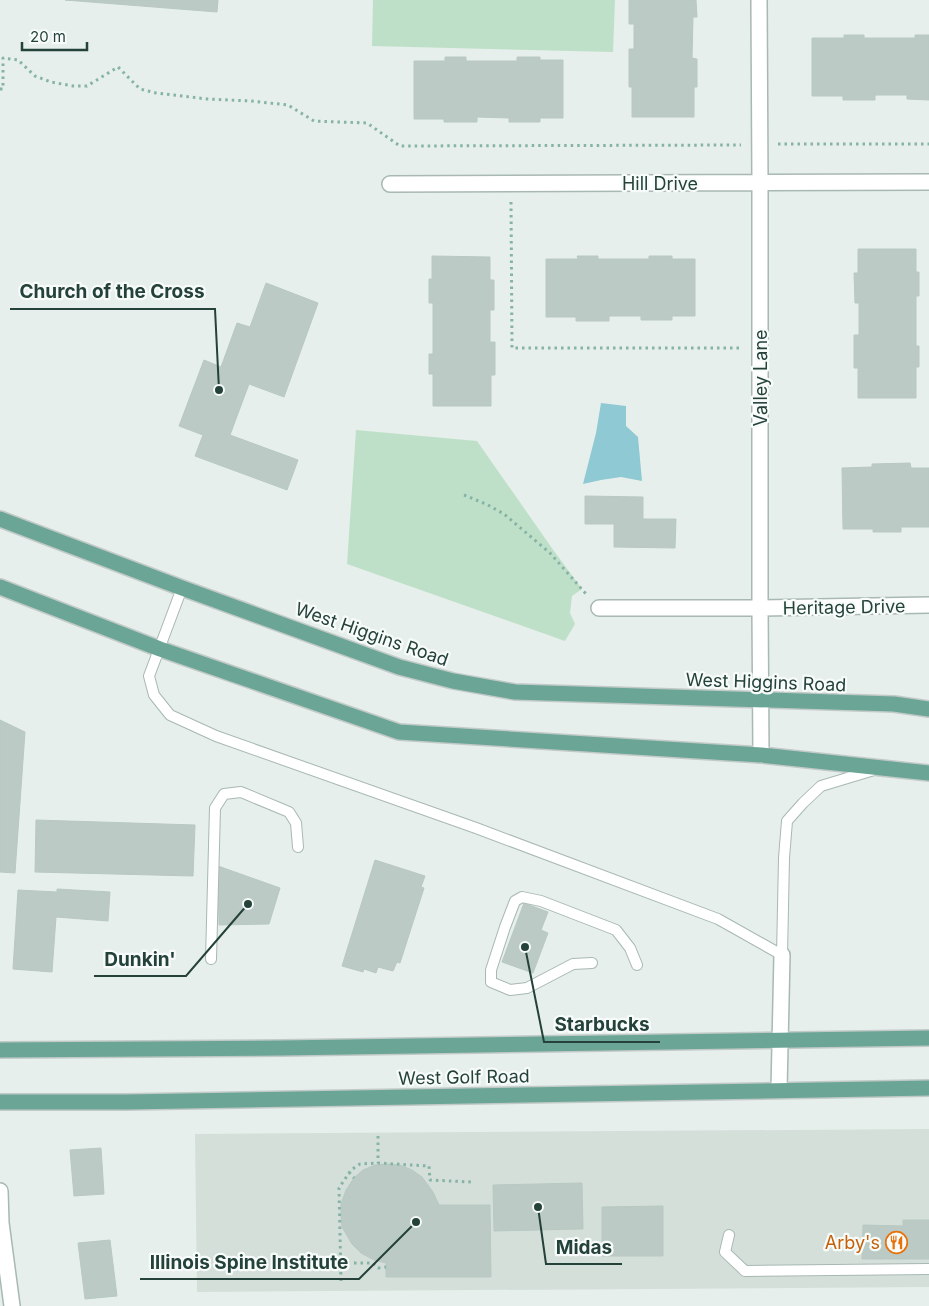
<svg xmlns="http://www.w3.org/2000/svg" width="929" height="1306" font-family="Inter,sans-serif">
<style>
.built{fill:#d4dfda}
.green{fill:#bfe0c8}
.water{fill:#8ec9d4}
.building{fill:#bbcac4;stroke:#b8c9c2}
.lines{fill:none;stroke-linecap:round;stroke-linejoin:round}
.service-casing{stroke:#a8b8b2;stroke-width:12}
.minor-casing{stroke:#a8b8b2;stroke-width:18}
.primary-casing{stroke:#c2cac8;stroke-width:18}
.path{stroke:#86b3a5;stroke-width:3;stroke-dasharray:2.5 4;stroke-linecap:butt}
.service{stroke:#fff;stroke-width:10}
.minor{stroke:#fff;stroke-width:15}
.primary{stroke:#6aa596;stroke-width:15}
.labels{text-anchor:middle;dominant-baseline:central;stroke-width:4.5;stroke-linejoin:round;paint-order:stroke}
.street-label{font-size:18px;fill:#24423a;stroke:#f7fbf9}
.food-label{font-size:18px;fill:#c56008;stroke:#f7fbf9;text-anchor:end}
.leader{fill:none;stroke:#24423a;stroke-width:2}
.callout-dot{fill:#24423a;stroke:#f7fbf9;stroke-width:2}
.callout-label{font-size:19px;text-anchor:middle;font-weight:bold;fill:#24423a;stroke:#f7fbf9;stroke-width:4.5;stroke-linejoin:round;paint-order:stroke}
</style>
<rect width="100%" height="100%" fill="#e6efeb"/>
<path class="built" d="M929,1129V1287L197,1292L195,1134Z"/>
<path class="green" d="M373,0H615L613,52L372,46Z
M356,430L477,441L554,551L582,589L572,596L570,613L575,624L565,641L347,564Z"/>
<path class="water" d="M601,403L626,406V426L638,437L642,481L621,477L601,480L583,484L596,433Z"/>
<path class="building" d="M65,0H218L217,12Z
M629,0H696L697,17H693L692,58L697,59V87H694V117H632V87H629V49H634V24H629Z
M844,35H864V38H915V35H929V100L907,99V95H875V100H843V96H812V38H844Z
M445,57H466V61H517V57H540V60H563V118H540V122H509V118L477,117V122H444V119H414V61H445Z
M858,249H916V272H919V296H916V346H919V367H916V398H858V368H854V335H859V303H855L854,273H858Z
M432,256L490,257V280H494V310H490V342H495V375H491V406H433V374H429V354H433V303H429V279H432Z
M577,256H598V259H649V256H672V259H695V316H672V320H641V316H609V321H576V317H546V259H578Z
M266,283L318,303L284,397L249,384L230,435L298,460L287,490L195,456L203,435L179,426L204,360L221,367L237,323L250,327Z
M910,463L911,468H929V527H901V532H873V529H843L842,468L872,467V464Z
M585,496L643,497V519H676L675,548L614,547V524H585Z
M0,720L25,732L15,873L0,872Z
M36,820L195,825L193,876L35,872Z
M375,860L425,876L421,887L424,888L400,963L397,962L393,971L378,967L376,973L364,969L363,972L342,966Z
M218,866L280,888L269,924L219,925Z
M57,889L110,892L108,921L56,917L52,972L13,969L18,890L57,892Z
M524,903L548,912L541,930L548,933L533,973L502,962Z
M101,1148L104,1194L74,1196L70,1150Z
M387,1164L400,1165L412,1170L422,1177L433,1192L439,1205H490L491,1277H386V1263L374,1260L361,1253L352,1244L342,1227L341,1216V1204L346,1190L354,1178L363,1170L375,1165Z
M582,1183L583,1229L494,1231L493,1185Z
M663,1206V1256H602V1207Z
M903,1220H929V1259H862L863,1225L903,1226Z
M110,1240L117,1296L85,1299L78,1243Z"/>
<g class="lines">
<defs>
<path id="service" d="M182,588L149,676L154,695L170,715L216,736L476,828L718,919L782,955L784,858L787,821L803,803L821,786L874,770
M211,959L215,808L224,794L241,792L289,812L296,823L298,847
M592,963L573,964L527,988L510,990L491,982V970L505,927L515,901L522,897L541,901L616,930L630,948L637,965
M729,1235L725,1252L745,1271L929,1269"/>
<path id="minor" d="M759,0L760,183V608L761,755
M390,184L929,182
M599,608H760L929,605
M779,1090L782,955
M0,1191L1,1223L12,1306"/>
<path id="primary" d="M0,519L182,588L399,667L453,681L515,692L894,704L929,709
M0,587L160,649L399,732L761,755L929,773
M0,1050L282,1048L929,1038
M0,1102H127L929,1088"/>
</defs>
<use href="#service" class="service-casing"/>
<use href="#minor" class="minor-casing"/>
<use href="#primary" class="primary-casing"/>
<path class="path" d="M0,89H3V58L18,60L35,76L51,82L73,86H87L118,67L140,89L156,93L207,99L251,101L288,105L314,121L367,123L400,146L741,145
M778,144H929
M511,202L512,348H742
M464,495L488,505L504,514L550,553L587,595
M378,1136V1163
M349,1172L354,1178
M341,1263H373L378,1268L386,1267
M341,1281L339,1188L351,1170L360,1164L378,1163L429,1166L430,1180L472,1182"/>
<use href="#service" class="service"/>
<use href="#minor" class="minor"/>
<use href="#primary" class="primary"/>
</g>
<defs>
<symbol id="restaurant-ring" viewBox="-11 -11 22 22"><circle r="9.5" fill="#f7fbf9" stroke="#e8710a" stroke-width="1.5"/><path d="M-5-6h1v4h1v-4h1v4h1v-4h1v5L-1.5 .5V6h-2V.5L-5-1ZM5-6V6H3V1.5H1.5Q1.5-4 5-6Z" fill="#e8710a"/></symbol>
</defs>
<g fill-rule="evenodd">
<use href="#restaurant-ring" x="884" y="1230" width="25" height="25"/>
</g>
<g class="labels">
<g class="street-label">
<text x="660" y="183">Hill Drive</text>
<text transform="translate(760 378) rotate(-90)">Valley Lane</text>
<text transform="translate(844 607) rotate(-1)">Heritage Drive</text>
<text transform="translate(372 634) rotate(19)">West Higgins Road</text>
<text transform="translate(766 682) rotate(2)">West Higgins Road</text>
<text transform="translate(464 1077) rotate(-1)">West Golf Road</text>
</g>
<g class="food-label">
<text x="880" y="1242">Arby's</text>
</g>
</g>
<path class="leader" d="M219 390L215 309H10M248 904L186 976H94M525 947L544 1042H660M538 1207L546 1264H622M416 1222L359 1279H140"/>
<g class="callout-dot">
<circle cx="219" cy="390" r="5"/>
<circle cx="248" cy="904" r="5"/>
<circle cx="525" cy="947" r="5"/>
<circle cx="538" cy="1207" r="5"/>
<circle cx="416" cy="1222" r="5"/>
</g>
<g class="callout-label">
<text x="112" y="298">Church of the Cross</text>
<text x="140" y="966">Dunkin'</text>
<text x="602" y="1031">Starbucks</text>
<text x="584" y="1254">Midas</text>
<text x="249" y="1269">Illinois Spine Institute</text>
</g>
<path d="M22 42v8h65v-8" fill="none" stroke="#24423a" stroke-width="2.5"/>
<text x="30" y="42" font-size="15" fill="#24423a" stroke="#f7fbf9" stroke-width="4" paint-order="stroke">20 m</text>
</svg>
